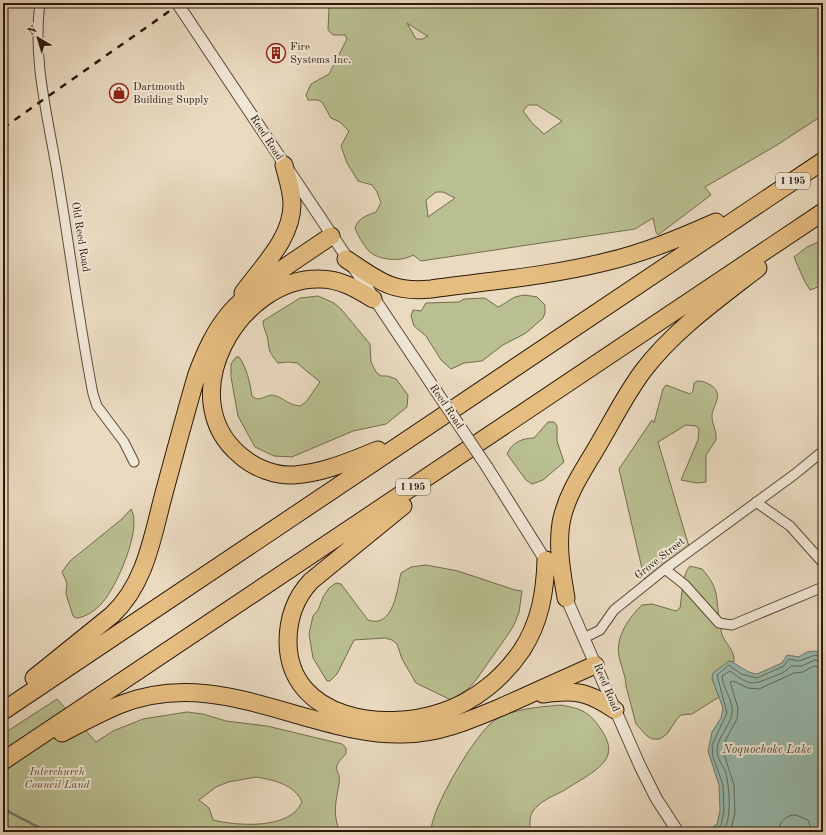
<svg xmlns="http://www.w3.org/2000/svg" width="826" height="835" font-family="'Old Standard TT',serif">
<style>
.green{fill:#b9bf91;stroke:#726c4d;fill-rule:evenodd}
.water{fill:#98bbaf;stroke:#6c7a6d}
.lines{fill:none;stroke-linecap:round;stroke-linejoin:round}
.shore{stroke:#626a5c;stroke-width:1}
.stream{stroke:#6c7a6d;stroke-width:2.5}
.minor-casing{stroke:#5b4937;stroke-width:11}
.tertiary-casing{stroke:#5b4937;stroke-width:13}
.motorway-casing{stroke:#2b1909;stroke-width:19}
.minor{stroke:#f1e7d6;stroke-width:9}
.tertiary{stroke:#f1e7d6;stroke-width:11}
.motorway{stroke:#e5bd80;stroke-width:17}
.rail{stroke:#2b1909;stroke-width:2.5;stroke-dasharray:7 7;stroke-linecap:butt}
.tertiary-bridge-casing{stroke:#5b4937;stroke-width:13;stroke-linecap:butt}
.tertiary-bridge{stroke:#f1e7d6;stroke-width:11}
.labels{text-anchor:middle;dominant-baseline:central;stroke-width:4;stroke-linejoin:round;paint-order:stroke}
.shield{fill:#f1e7d6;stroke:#665746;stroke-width:1}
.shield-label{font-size:10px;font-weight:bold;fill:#2b1909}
.poi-label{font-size:11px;fill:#2b1909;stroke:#f1e7d6;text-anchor:start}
.street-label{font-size:11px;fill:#2b1909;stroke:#f1e7d6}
.park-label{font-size:11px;font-style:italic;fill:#564b32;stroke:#f1e7d6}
.water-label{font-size:12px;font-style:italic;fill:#4c4a3b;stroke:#f1e7d6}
</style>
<rect width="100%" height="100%" fill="#eadac0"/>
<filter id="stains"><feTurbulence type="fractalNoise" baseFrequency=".005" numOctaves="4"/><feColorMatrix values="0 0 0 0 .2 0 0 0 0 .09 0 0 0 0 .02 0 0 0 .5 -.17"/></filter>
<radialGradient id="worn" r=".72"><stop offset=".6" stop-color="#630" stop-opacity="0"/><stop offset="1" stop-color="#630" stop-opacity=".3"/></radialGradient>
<path class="green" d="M325,3H823V115L777,145L705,187L711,195L658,235L656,232L653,218L635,229L421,261L413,255C403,262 377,261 368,250C363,244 358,236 355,228C358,218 366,216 376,212L381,203L377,192L372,185L358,181L347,163L341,146L349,131L340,122L331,118L322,102L318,100H308L306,95L311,84L329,74L347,39L345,35H333L328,30L329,9ZM407,23L427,36H428L423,39H416ZM528,105H537L562,121L544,134L532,123L523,111ZM436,192H443L455,198L428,217L426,200Z
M823,240V275L818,287L810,290L804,280L794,257L807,247Z
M525,295L537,297L545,305V313L543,318L526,333L503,345L482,361L464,363L451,369L441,360L426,336L414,326L411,316L413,310L421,311L426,303L459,302L464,299L485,298L498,307C511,301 509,297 525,295Z
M318,296L334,303L341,309L370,344L371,362L376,372L381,376H388L396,379L408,395L407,407L386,424L353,431L292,457L274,456L255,447L238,416L231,377V364L236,357H239C247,368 250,383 252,396C261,404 266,392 276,396C287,400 286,404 300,406L306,402L320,382L297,363L289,362L278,363C270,353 269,352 268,340C267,333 263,328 263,321L300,298Z
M697,381C704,381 707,383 712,386C725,396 711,406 712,418C713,425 717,433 716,440L706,455V482L697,483L681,480L698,440L699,429L696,426L686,425L658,442L690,550L646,586L619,469L652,420L654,423L663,389L666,385L690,394L693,391L694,383Z
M548,422H554L557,426V441L564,462L543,480L532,484L526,480L507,454C512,442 523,438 534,438Z
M131,509C143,528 116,588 102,603C96,610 85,618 76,618L73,616L66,594L67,583L62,572L70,561L122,519Z
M426,565L458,571L515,590L522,591L519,612L514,625L507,636L476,680L468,689L451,700L416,683L402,659L397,644L392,640L385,638L354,640L337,674L330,681H327L313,658L309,634L313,616L318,610L323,597L329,588L336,583L341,584L368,620C394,629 397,589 401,573L411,567Z
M690,566L702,569C721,590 715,599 720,623C721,626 721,631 722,635C726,644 735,651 734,662L729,661L712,678L719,697L692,714L681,715L677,719L667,734L660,739H652L647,736L636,724L626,686C626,676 621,667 619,656C615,638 629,617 642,605L652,604L676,611L680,608C682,596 682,574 690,566Z
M57,699L96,742L113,731L143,719L187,712L203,714L226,721L267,726L342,744L346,748V754C328,771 342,769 339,784C336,802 332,813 340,832H3V734ZM256,777C274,780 294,784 302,802C290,830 238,826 213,820L209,808L199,800L216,787L228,782Z
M560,705C579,708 589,711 600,728C618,753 606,764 584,778C577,782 570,787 563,791C553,796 540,801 533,811C529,817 530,825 530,832H431C430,810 476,732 495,720C511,709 540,707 560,705Z"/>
<path class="water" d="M815,651L823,654V832C814,832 796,829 789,832H706L717,824L720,811L719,785L708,751L712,732L721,718L723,708L712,678L713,673L729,661C739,664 745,673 757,674L782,663L787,655L799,657L807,652Z"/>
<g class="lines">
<path class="shore" d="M713,832L721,825L724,811L723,785L713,757L712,745L727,713L717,675L729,665L741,674L757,678L784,666L789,659L799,661L815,655L823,657
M722,832C733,822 729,786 726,773C723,766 717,758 717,751C717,737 729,728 732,714C734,701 723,689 722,676L730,671C749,685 751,686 772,677C780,674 786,672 791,666H802L815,660L823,662
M730,832L735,813L734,785L723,751L726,739L737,719L738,708L730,682L733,681L748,688L759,689L794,673L803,672L814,666L823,668
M778,832C779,821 786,815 796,815L808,820L812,832"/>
<path class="stream" d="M3,801L9,812L48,832"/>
<defs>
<path id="minor" d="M40,3C32,61 49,121 58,178C70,250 79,322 93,394L97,406L124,442L134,462
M756,502L790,526L823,563
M665,569L685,585L719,623L732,625L823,587
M584,638L600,630L614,610L665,569L795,474L823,451"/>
<path id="tertiary" d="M177,3L436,391
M487,467L549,566
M564,593L640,766L656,798L678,832"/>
<path id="motorway" d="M346,259C378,280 391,293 431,289C489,281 549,276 605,262C644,253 680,238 716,222
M243,293C262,266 292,239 292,204C292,191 287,177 284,165
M373,299C357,289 340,279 320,279C239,277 170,398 241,456C255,468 275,476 294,475C324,473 350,461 378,450
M403,506L311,581C295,598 288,618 288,642C289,720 385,732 442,712C474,702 503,678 522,650C540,622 545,593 546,560
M566,598C562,573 557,549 561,523C566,495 583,471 597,447C612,422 625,395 643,371C673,331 718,299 758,268
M34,678L112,615C145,584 152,539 163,497C174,456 185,415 197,374C205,353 214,332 229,314C251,287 301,257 331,236
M543,694C575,689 589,692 615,710
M3,711L823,161
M62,733C81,723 100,713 119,705C184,679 242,699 305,717C338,726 369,735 403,734C437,734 468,721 499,708C531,694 563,679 595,665
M3,761L823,212"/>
</defs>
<use href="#minor" class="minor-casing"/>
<use href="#tertiary" class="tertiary-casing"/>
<use href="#motorway" class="motorway-casing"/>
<use href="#minor" class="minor"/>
<use href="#tertiary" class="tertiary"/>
<use href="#motorway" class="motorway"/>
<path class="rail" d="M3,128L181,3"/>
<defs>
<path id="tertiary-bridge" d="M436,391L487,467"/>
</defs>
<use href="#tertiary-bridge" class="tertiary-bridge-casing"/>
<use href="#tertiary-bridge" class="tertiary-bridge"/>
</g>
<defs>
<symbol id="building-ring" viewBox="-11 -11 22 22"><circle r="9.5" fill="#f1e7d6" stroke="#8f2418" stroke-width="1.5"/><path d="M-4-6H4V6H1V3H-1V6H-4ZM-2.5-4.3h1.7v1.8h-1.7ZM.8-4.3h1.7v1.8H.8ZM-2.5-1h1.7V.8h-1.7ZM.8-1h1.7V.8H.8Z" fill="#8f2418"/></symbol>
<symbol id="shop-ring" viewBox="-11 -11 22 22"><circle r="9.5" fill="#f1e7d6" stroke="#8f2418" stroke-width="1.5"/><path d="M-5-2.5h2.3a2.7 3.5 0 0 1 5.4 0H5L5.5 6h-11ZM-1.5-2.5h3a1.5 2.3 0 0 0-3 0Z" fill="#8f2418"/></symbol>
</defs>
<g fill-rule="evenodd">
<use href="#building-ring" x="265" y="42" width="22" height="22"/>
<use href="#shop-ring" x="108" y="82" width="22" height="22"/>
</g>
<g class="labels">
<g class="shield">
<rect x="776" y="173" width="34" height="16" rx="3"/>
<rect x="396" y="479" width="34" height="16" rx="3"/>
</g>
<g class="shield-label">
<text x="793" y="181">I 195</text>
<text x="413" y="487">I 195</text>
</g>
<g class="poi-label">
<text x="290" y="47">Fire<tspan x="290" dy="13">Systems Inc.</tspan></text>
<text x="133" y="87">Dartmouth<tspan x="133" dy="13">Building Supply</tspan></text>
</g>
<g class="street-label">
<text transform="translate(266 138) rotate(57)">Reed Road</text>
<text transform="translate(80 237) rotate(81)">Old Reed Road</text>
<text transform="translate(446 407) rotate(56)">Reed Road</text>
<text transform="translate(660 559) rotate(-38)">Grove Street</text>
<text transform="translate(606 688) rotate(67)">Reed Road</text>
</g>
<g class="park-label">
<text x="57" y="772">Interchurch<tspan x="57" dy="13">Council Land</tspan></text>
</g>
<g class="water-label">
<text x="767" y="750">Noquochoke Lake</text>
</g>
</g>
<rect width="826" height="835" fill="none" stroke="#eadac0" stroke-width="16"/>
<rect x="4" y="4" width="818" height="827" fill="none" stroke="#2b1909" stroke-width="2"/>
<rect x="8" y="8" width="810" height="819" fill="none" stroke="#2b1909"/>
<g transform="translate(38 38) rotate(322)" stroke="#f1e7d6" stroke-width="3" paint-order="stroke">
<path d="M0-3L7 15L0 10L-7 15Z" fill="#2b1909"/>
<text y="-6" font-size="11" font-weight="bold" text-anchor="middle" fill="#2b1909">N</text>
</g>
<rect width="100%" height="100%" filter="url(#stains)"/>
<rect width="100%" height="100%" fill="url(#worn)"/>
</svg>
